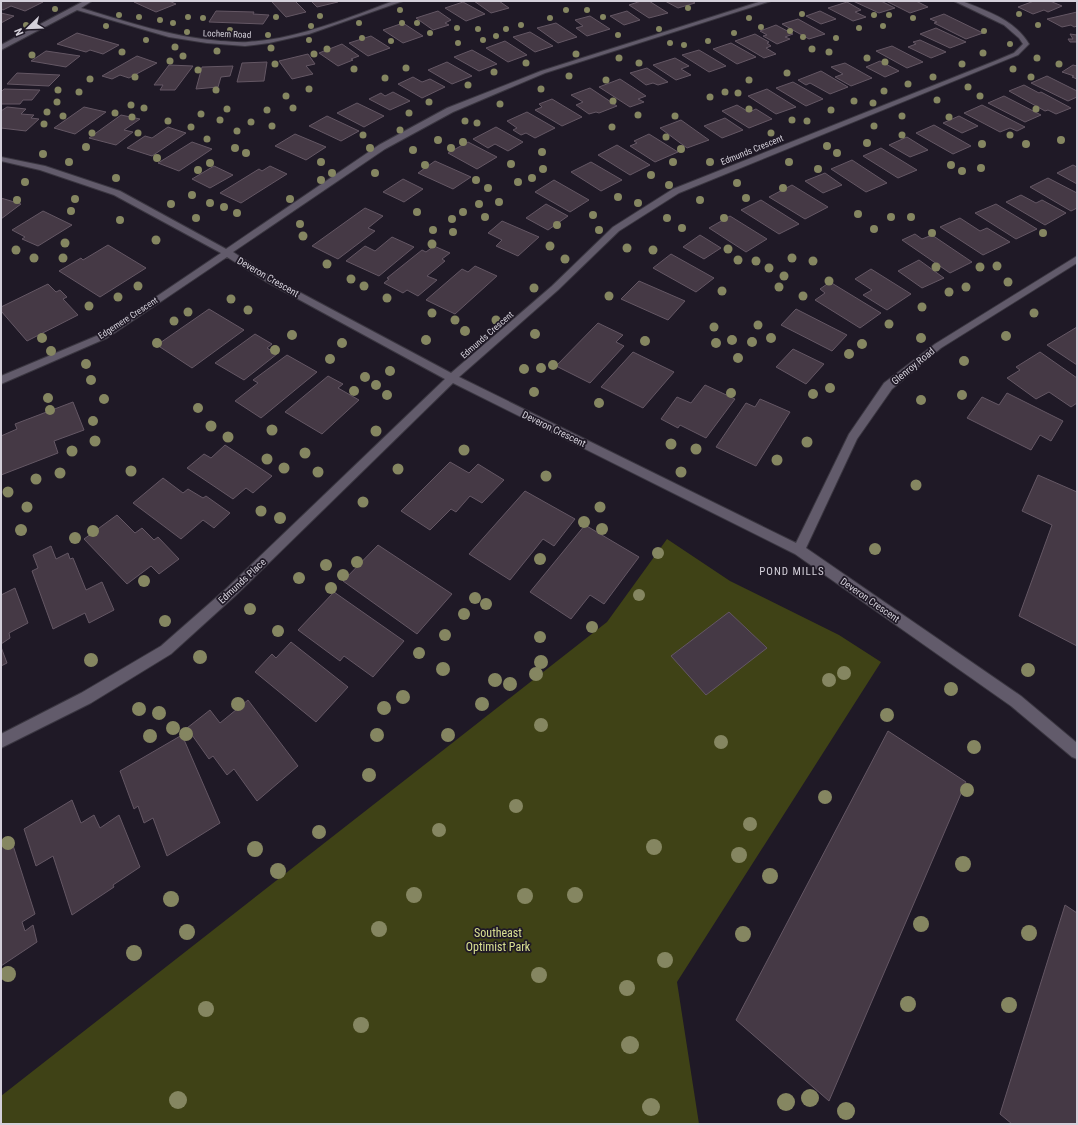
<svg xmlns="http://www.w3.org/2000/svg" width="1078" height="1125" font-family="'Roboto Condensed',sans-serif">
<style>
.green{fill:#3f4216}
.building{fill:#453945;stroke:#645764}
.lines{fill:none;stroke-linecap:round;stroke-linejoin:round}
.minor-casing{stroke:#3a3640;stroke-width:2}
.minor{fill:#625b6b;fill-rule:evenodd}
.tree{fill:#858661}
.labels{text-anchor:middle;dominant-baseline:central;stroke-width:3.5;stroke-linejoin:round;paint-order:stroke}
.far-street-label{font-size:9px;fill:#d4d0da;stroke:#1f1926}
.street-label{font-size:10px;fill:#d4d0da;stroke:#1f1926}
.neighbourhood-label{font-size:11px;letter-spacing:1px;fill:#d4d0da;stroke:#1f1926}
.near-park-label{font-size:12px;fill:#d9e092;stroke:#1f1926}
</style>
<rect width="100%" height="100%" fill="#1f1926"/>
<path class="green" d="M667,539L730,581L839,635L881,662L677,982L699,1124H1V1096L607,622Z"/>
<path class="building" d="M1,1H40L43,2L25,11L11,6L3,10L1,9Z
M136,1H169L176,4L156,12L134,2Z
M276,1H295L306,12L286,17L272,2Z
M311,1H337L338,2L317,7Z
M474,1H499L509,8L491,13Z
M641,1H649L668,13L649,18L629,5Z
M665,1H692L695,3L678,8Z
M853,1H881L895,8L879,13Z
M886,1H916L928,7L910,13Z
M1034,1H1050L1062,6L1048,12L1044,10L1033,14L1018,7Z
M463,2L485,14L466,21L445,8Z
M847,2L861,10L855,12L866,17L853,21L828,8Z
M216,11L254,12L253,14L269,15L263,24L209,22Z
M438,11L451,20L445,23L449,25L433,30L416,18Z
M627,11L640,20L624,25L610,16Z
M820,11L836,19L821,24L806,16Z
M1077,12V26L1074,27L1071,25L1062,27L1047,19Z
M1,13L14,16L1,23Z
M944,14L983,33L966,39L934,23L937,22L930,19Z
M590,16L610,29L587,36L576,28L583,26L575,20Z
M798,19L825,34L809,39L782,24Z
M403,23L423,36L403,43L383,30Z
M556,23L577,37L558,43L537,28Z
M776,25L793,34L785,37L790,39L777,44L763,36L767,35L760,31Z
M936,28L966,42L950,48L920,34Z
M530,32L553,46L535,52L513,37Z
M77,33L119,45L103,54L90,50L86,52L57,44Z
M755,34L769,42L767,43L771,46L766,48L776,54L764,58L735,41Z
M1070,34L1077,35V42H1070L1068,39H1073Z
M371,36L390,48L368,56L349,43Z
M920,40L946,52L931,58L908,47L916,44L913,42Z
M505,41L527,55L508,62L486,48Z
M731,43L756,57L737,64L713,49Z
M342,44L359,56L351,59L353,60L338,66L319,53Z
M892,46L923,62L907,68L876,51Z
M472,50L497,64L479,71L454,57Z
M699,50L726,66L709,72L682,55Z
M46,51L80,56L66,67L31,61Z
M308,54L315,64L306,66L313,74L292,79L279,61Z
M137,56L157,63L129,78L120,75L112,79L102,76Z
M675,58L689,66L681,69L691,75L676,80L653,65Z
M880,61L899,71L885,77L866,67Z
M267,62L264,81L237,82L242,63Z
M447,62L472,76L452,84L428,70Z
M845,63L872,78L851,86L835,77L843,74L831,67Z
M169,65L193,66L175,90H160L163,85H154Z
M1073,65L1077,66V79L1072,77L1074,76L1062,72Z
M233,66L230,76L221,77L218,87L196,89L202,67Z
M647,68L668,82L658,85L653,83L646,85L630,73Z
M821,71L848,87L830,94L810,83L806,85L798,80Z
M17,73L60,75L49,86L7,84Z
M1047,76L1077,91V97L1068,101L1031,83Z
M413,77L422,82L430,79L445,87L422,98L398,84Z
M620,79L646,96L638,99L644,102L630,107L599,87Z
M793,82L823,99L806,106L776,88Z
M1024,85L1039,93L1041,92L1071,108L1056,114L1048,110L1045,111L1009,91Z
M590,88L617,106L599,113L596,112L589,114L576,105L583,102L571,95Z
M4,89L40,90L32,100H23L20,104H1V92Z
M767,89L796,107L776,114L748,96Z
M393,92L410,101L390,110L369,99L381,93L385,96Z
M1004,96L1041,115L1025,122L988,103Z
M552,99L582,117L562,126L535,110L542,107L539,104Z
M357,103L384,116L364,127L337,113Z
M737,105L749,112L756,109L772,119L749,128L722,111Z
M982,105L1025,127L1017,131L1010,128L1000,132L964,113Z
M7,107L26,109L21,114L34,115L31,118L39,119L26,131L1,128V111Z
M84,107L106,112L75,134L54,128Z
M527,112L555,128L535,138L526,133L521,135L513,130L517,128L507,121Z
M121,115L140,119L124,130L133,132L116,145L89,138Z
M327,116L359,131L341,141L309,126Z
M959,116L978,126L962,133L943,123Z
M725,118L743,130L722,138L704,126Z
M681,120L709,140L687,148L660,128Z
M934,125L971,146L953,154L916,133Z
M168,127L186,133L152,156L127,148L145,136L152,138Z
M496,127L523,142L508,151L495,144L488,148L473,139Z
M295,134L326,147L306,160L275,146Z
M649,134L678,152L655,162L630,146L637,143L634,141Z
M907,137L928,150L910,157L889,145Z
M192,142L212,149L179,171L158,163Z
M468,142L497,157L477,169L448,153Z
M617,145L650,165L630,175L598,155Z
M881,148L917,170L898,178L863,156Z
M852,160L887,183L866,192L831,169Z
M435,161L471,177L453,189L418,173Z
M591,162L622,180L601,191L571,172Z
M1073,165L1077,167V184L1057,173Z
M214,166L233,175L210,188L192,179Z
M270,166L287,174L241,203L220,193L259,169L262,171Z
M825,173L842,185L823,193L805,181Z
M1048,178L1077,193V208L1071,211L1030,187Z
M403,179L423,189L404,202L383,192Z
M554,180L589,200L570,212L535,192Z
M792,185L828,207L805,219L769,197Z
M1021,195L1036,203L1042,200L1066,213L1045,225L1006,202Z
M1,198L21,204L1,219Z
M761,200L799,224L779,234L741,210Z
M546,204L568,216L548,230L526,218Z
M996,204L1037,229L1016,239L975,213Z
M365,208L383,216L368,228L375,231L338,259L312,246Z
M43,211L72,225L38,246L22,239L25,237L12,230Z
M730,216L767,239L746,252L709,228Z
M960,218L980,231L987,228L1010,242L983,255L940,227Z
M502,221L539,237L518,256L496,246L502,240L488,233Z
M915,234L922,239L932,235L972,262L950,273L902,240Z
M700,235L721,248L704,259L683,247Z
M392,237L414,247L379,276L346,261L365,246L375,251Z
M108,245L146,268L100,297L59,271L81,258L83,260Z
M434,246L450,253L442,259L445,261L427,276L437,280L418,296L407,290L403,293L384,283L389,279L387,278L422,250L426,252Z
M671,254L714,278L696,292L653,268Z
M919,260L944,278L922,288L898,271Z
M475,266L497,276L455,314L426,300L462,269L468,272Z
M871,269L911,294L887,310L863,295L872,290L855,279Z
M639,281L685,301L668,320L621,299Z
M830,282L881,313L860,328L815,300L825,293L820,289Z
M48,284L56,292L60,290L67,297L63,299L78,315L27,341L1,311V307Z
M209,309L244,330L192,368L157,345Z
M796,309L847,335L832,351L781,325Z
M598,323L623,335L616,342L624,346L590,383L556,366Z
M1077,327V365L1047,345Z
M255,334L272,344L267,348L277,354L244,380L215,363Z
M793,349L824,364L806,384L776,367Z
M633,352L674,372L643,408L601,387Z
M1040,352L1077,378V403L1071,407L1049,392L1036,399L1007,378L1020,370L1016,367Z
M287,355L317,372L261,418L235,401L258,383L253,380Z
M328,376L343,384L338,388L359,400L322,434L285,412Z
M705,385L735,399L706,438L680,425L678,428L661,419L677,397L691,403Z
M1007,393L1063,421L1051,441L1040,435L1031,450L967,418L982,397L999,405Z
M760,399L790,412L756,466L716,447L746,403L755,407Z
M73,402L84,430L54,441L58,453L1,475V436L17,429L15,424Z
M225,445L272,476L253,493L246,488L233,499L187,468L204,454L211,458Z
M450,462L469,473L478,464L504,480L482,503L470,496L456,512L451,509L430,530L401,511Z
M1038,475L1077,492V646L1019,616L1052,525L1022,511Z
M163,478L183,493L188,489L203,498L206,496L230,513L214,528L203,520L181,539L133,503Z
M525,491L575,519L554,546L543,539L510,580L469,554Z
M117,515L135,533L142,528L154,540L158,537L179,559L159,574L151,566L127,584L84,539Z
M585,525L639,557L604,604L590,595L571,619L530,592Z
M378,545L452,594L417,634L343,581Z
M51,546L56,559L68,553L70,559L73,558L86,590L102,582L114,610L89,623L85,613L53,629L32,571L38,568L33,555Z
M15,588L28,623L9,633L10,638L1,644V595Z
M334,592L404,641L373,677L344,656L340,661L298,630Z
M729,612L767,648L706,695L671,656Z
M291,642L348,687L316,722L255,672L272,654L276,658Z
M1,647L7,663L1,666Z
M248,700L298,766L257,801L234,769L227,775L213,756L209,759L187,728L210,710L220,723Z
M888,731L966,782L829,1101L736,1020Z
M182,735L220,823L167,856L153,818L144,823L138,806L134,809L120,771Z
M72,800L81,823L94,815L100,828L119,815L140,867L113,885L114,887L72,915L53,856L36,866L24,829Z
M11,839L35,914L22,922L25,931L33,925L37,942L1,966V845Z
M1065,905L1077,913V1124H1012L1000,1114Z"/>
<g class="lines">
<defs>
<path id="minor" d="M84,1H92L81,8C127,22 172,37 220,41C229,41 239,43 248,42C298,39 347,18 394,1H403L309,34L269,43L245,46L207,43L169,37L77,10L1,50V45Z
M762,1H771L545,73L453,112L385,149L233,252L271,277L451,373L552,286L613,227L673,189L995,61L1014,53L1023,44L1019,38L1004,25L954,1H962C987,11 1015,20 1029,44L1018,55L679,193L619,231L558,290L459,377L796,543L849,434L884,383L935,344L1077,256V263L941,348L892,389L857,439L806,548L1021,696L1077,743V759L1072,757L1011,706L795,554L453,383L235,596L171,654L91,703L1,748V734L81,693L161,646L227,588L445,379L265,281L227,257L107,338L1,384V376L101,334L221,253L114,195L40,170L1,161V157L45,166L120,191L226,249L379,145L447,108L541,71Z"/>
</defs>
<use href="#minor" class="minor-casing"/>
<use href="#minor" class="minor"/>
</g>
<g class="tree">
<circle cx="688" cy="8" r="3"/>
<circle cx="55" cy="9" r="3"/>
<circle cx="400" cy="10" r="3"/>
<circle cx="566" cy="10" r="3"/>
<circle cx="587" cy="10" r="3"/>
<circle cx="802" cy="14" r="3"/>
<circle cx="1019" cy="14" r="3"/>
<circle cx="119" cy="15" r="3"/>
<circle cx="874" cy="15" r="3"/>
<circle cx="889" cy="15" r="3"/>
<circle cx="320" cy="16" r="3"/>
<circle cx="139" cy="17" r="3"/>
<circle cx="188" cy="17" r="3"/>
<circle cx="276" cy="17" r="3"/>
<circle cx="603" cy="17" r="3"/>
<circle cx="203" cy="18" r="3"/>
<circle cx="550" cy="18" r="3"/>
<circle cx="749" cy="18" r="3"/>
<circle cx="913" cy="18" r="3"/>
<circle cx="160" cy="20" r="3"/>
<circle cx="173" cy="23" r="3"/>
<circle cx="359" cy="23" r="3"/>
<circle cx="402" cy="23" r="3"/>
<circle cx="417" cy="23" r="3"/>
<circle cx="26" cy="25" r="3"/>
<circle cx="521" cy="25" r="3"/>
<circle cx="1038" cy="25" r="3"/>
<circle cx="106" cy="26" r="3"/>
<circle cx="311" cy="26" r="3"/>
<circle cx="883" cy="26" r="3"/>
<circle cx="761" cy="27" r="3"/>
<circle cx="457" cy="28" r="3"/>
<circle cx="859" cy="28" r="3"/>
<circle cx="478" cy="29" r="3"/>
<circle cx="506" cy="29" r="3"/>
<circle cx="659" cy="29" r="3"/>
<circle cx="230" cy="30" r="3"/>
<circle cx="790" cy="31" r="3"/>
<circle cx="984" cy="31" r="3"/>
<circle cx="187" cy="32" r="3"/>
<circle cx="430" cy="33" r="3"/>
<circle cx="734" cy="33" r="3"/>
<circle cx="268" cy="35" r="3"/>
<circle cx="618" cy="35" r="3"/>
<circle cx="496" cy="36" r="3"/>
<circle cx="803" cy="37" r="3"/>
<circle cx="362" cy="38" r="3"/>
<circle cx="836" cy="38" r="3"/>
<circle cx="146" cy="40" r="3"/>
<circle cx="309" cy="40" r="3"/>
<circle cx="483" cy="40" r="3"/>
<circle cx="391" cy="41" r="3"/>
<circle cx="708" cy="41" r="3"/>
<circle cx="458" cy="43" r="3"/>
<circle cx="670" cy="43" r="3"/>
<circle cx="1010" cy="44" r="3"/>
<circle cx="684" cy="45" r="3"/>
<circle cx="175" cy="47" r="3.5"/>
<circle cx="271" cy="48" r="3.5"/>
<circle cx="327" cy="49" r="3.5"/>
<circle cx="812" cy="49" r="3.5"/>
<circle cx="217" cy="51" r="3.5"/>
<circle cx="122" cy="52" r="3.5"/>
<circle cx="829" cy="52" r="3.5"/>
<circle cx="983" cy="53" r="3.5"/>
<circle cx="314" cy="54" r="3.5"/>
<circle cx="576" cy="54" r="3.5"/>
<circle cx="32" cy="55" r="3.5"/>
<circle cx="183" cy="56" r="3.5"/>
<circle cx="619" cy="58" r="3.5"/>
<circle cx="867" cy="58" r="3.5"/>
<circle cx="1037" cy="58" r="3.5"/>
<circle cx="170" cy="61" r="3.5"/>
<circle cx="885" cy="62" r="3.5"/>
<circle cx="526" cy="63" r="3.5"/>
<circle cx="639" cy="63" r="3.5"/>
<circle cx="275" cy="64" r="3.5"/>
<circle cx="962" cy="64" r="3.5"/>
<circle cx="1059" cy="64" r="3.5"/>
<circle cx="406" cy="68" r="3.5"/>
<circle cx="354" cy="69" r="3.5"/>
<circle cx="1013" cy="69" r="3.5"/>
<circle cx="198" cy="70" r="3.5"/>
<circle cx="494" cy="72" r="3.5"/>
<circle cx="787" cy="73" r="3.5"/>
<circle cx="569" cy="76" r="3.5"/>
<circle cx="135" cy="77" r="3.5"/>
<circle cx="933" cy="77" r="3.5"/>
<circle cx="1031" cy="77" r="3.5"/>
<circle cx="385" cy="78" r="3.5"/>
<circle cx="90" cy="79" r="3.5"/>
<circle cx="606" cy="80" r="3.5"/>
<circle cx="749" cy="80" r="3.5"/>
<circle cx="908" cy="84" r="3.5"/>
<circle cx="468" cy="85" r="3.5"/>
<circle cx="968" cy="87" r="3.5"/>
<circle cx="309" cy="89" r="3.5"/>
<circle cx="541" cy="89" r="3.5"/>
<circle cx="58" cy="90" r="3.5"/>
<circle cx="216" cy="90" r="3.5"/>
<circle cx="884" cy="91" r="3.5"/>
<circle cx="79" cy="92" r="3.5"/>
<circle cx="725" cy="92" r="3.5"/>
<circle cx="738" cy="93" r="3.5"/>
<circle cx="286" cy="96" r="3.5"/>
<circle cx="980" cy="96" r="3.5"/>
<circle cx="710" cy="97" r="3.5"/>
<circle cx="937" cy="100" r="3.5"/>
<circle cx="613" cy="101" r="3.5"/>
<circle cx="854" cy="101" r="3.5"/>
<circle cx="57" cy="102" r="3.5"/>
<circle cx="429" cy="102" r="3.5"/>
<circle cx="873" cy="103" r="3.5"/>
<circle cx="500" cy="104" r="3.5"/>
<circle cx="131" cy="105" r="3.5"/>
<circle cx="144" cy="108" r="3.5"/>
<circle cx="293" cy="108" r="3.5"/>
<circle cx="227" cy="109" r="3.5"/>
<circle cx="749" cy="109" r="3.5"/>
<circle cx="1036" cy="109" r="3.5"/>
<circle cx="267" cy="110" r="3.5"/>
<circle cx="831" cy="110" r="3.5"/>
<circle cx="47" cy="112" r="3.5"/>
<circle cx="115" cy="113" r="3.5"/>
<circle cx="409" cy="113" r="3.5"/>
<circle cx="201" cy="114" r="3.5"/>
<circle cx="638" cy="115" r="3.5"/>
<circle cx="63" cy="116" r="3.5"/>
<circle cx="675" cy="116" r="3.5"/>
<circle cx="902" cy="116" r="3.5"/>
<circle cx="132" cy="117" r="3.5"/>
<circle cx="949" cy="117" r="3.5"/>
<circle cx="220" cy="120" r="3.5"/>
<circle cx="792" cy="120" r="3.5"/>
<circle cx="168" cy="121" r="3.5"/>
<circle cx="465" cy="121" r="3.5"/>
<circle cx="807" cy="121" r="3.5"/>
<circle cx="251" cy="122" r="3.5"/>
<circle cx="477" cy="123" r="3.5"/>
<circle cx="44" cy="124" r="3.5"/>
<circle cx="272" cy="126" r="3.5"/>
<circle cx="874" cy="126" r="3.5"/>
<circle cx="191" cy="127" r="3.5"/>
<circle cx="612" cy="127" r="3.5"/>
<circle cx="400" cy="130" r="3.5"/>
<circle cx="237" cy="131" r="3.5"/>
<circle cx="92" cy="133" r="3.5"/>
<circle cx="138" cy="133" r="3.5"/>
<circle cx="771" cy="133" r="3.5"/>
<circle cx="363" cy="135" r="3.5"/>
<circle cx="902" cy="135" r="3.5"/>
<circle cx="1010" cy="135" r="3.5"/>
<circle cx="666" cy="137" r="3.5"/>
<circle cx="207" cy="139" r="3.5"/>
<circle cx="438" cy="140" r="4"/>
<circle cx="1061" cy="140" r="4"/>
<circle cx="463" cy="142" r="4"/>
<circle cx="867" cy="143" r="4"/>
<circle cx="982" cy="144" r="4"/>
<circle cx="1026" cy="144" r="4"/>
<circle cx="827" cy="146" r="4"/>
<circle cx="86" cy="147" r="4"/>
<circle cx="235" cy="148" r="4"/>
<circle cx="370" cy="148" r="4"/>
<circle cx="451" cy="148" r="4"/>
<circle cx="681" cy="149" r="4"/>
<circle cx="413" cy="150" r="4"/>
<circle cx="542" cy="152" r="4"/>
<circle cx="246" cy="153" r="4"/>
<circle cx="837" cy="153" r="4"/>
<circle cx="43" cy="154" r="4"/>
<circle cx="157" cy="158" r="4"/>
<circle cx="69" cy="162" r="4"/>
<circle cx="321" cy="162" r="4"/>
<circle cx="673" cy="162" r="4"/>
<circle cx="710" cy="162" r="4"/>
<circle cx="789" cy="162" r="4"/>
<circle cx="210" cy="163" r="4"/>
<circle cx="511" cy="164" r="4"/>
<circle cx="425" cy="165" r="4"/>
<circle cx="951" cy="165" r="4"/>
<circle cx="981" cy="168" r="4"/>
<circle cx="543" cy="169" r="4"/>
<circle cx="818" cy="169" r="4"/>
<circle cx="198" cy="170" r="4"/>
<circle cx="962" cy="171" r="4"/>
<circle cx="332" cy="173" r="4"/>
<circle cx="375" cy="173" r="4"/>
<circle cx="651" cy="175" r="4"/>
<circle cx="116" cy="178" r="4"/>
<circle cx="532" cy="178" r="4"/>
<circle cx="321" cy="180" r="4"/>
<circle cx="476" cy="180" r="4"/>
<circle cx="25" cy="182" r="4"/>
<circle cx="518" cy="182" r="4"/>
<circle cx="737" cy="183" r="4"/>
<circle cx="669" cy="185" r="4"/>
<circle cx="488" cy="188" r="4"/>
<circle cx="783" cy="188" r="4"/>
<circle cx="192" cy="195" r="4"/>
<circle cx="618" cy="197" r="4"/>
<circle cx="746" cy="198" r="4"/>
<circle cx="75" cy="199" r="4"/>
<circle cx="290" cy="199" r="4"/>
<circle cx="17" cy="200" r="4"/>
<circle cx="700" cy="200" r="4"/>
<circle cx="499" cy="202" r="4"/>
<circle cx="210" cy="203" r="4"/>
<circle cx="638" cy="203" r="4"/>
<circle cx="171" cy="204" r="4"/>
<circle cx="479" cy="204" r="4"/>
<circle cx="224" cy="207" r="4"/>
<circle cx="71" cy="211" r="4"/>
<circle cx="417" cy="212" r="4"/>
<circle cx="463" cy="212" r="4"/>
<circle cx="237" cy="213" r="4"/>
<circle cx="858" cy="214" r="4"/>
<circle cx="593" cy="215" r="4"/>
<circle cx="485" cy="217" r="4"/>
<circle cx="891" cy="217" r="4"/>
<circle cx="911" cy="217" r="4"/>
<circle cx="196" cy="218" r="4"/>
<circle cx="667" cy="218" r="4"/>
<circle cx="724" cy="218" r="4"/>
<circle cx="452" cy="219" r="4"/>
<circle cx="120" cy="220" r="4"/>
<circle cx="300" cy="224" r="4"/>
<circle cx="557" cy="225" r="4"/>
<circle cx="682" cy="228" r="4"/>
<circle cx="874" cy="229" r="4"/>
<circle cx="433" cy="230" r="4"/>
<circle cx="599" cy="230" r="4"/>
<circle cx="453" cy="232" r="4"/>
<circle cx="932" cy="233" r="4"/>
<circle cx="1043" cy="233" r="4"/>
<circle cx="303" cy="236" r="4.5"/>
<circle cx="156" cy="240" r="4.5"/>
<circle cx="65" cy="243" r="4.5"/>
<circle cx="432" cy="244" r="4.5"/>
<circle cx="550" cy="246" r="4.5"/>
<circle cx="627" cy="248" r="4.5"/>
<circle cx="728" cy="249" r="4.5"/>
<circle cx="16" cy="250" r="4.5"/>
<circle cx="653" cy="250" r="4.5"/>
<circle cx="34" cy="258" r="4.5"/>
<circle cx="63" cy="258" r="4.5"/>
<circle cx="792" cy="258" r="4.5"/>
<circle cx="565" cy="259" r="4.5"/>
<circle cx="738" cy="260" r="4.5"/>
<circle cx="756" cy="261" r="4.5"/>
<circle cx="813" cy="261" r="4.5"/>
<circle cx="327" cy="264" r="4.5"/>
<circle cx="997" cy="266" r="4.5"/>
<circle cx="936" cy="267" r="4.5"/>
<circle cx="980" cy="267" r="4.5"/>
<circle cx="769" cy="268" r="4.5"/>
<circle cx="784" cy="276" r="4.5"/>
<circle cx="351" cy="279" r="4.5"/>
<circle cx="829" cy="281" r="4.5"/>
<circle cx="1008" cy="282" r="4.5"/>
<circle cx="138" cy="286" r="4.5"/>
<circle cx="364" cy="286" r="4.5"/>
<circle cx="779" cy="287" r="4.5"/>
<circle cx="966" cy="287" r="4.5"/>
<circle cx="534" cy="288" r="4.5"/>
<circle cx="722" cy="291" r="4.5"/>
<circle cx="949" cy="292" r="4.5"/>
<circle cx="609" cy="296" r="4.5"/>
<circle cx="803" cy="296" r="4.5"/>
<circle cx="118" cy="297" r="4.5"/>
<circle cx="387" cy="298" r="4.5"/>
<circle cx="231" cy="299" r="4.5"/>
<circle cx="89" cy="306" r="4.5"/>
<circle cx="922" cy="307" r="4.5"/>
<circle cx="248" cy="310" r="4.5"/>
<circle cx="188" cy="312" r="4.5"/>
<circle cx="432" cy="313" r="4.5"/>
<circle cx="1034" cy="313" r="4.5"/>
<circle cx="455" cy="320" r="4.5"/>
<circle cx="496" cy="320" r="4.5"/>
<circle cx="174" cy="321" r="4.5"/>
<circle cx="889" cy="324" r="4.5"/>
<circle cx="758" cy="325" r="4.5"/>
<circle cx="714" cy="327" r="4.5"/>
<circle cx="465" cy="331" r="5"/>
<circle cx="535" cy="334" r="5"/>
<circle cx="292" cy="335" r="5"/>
<circle cx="1006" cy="336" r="5"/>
<circle cx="42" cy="338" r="5"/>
<circle cx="771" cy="338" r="5"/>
<circle cx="921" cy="338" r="5"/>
<circle cx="426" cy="340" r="5"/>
<circle cx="732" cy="340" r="5"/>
<circle cx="645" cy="341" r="5"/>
<circle cx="752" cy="342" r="5"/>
<circle cx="157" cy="343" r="5"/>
<circle cx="342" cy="343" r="5"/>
<circle cx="716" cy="343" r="5"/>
<circle cx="862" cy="344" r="5"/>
<circle cx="275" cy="350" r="5"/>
<circle cx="51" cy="351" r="5"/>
<circle cx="849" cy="354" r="5"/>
<circle cx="738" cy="358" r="5"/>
<circle cx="330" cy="359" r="5"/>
<circle cx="964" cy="361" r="5"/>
<circle cx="86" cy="364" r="5"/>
<circle cx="553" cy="365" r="5"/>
<circle cx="541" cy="368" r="5"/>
<circle cx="524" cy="369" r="5"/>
<circle cx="390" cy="371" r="5"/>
<circle cx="365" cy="377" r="5"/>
<circle cx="91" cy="380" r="5"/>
<circle cx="376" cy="385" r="5"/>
<circle cx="830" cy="388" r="5"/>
<circle cx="354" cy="391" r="5"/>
<circle cx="534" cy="392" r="5"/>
<circle cx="731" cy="393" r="5"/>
<circle cx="813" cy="394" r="5"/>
<circle cx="387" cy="395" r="5"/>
<circle cx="962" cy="395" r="5"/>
<circle cx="48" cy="398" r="5"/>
<circle cx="104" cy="399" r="5"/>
<circle cx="921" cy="400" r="5"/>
<circle cx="599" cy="403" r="5"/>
<circle cx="198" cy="408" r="5"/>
<circle cx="50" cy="410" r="5"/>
<circle cx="93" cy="421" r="5"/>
<circle cx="211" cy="426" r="5.5"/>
<circle cx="272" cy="430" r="5.5"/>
<circle cx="376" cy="431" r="5.5"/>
<circle cx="228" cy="437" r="5.5"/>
<circle cx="95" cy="441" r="5.5"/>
<circle cx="807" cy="442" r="5.5"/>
<circle cx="671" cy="444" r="5.5"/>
<circle cx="696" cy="449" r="5.5"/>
<circle cx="464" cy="450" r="5.5"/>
<circle cx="72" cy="451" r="5.5"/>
<circle cx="305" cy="453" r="5.5"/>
<circle cx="267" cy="459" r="5.5"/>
<circle cx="777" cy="460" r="5.5"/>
<circle cx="284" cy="468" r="5.5"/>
<circle cx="398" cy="469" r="5.5"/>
<circle cx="131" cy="471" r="5.5"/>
<circle cx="318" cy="472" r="5.5"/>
<circle cx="681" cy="472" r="5.5"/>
<circle cx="60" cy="473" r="5.5"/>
<circle cx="546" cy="476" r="5.5"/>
<circle cx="36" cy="479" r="5.5"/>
<circle cx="916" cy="485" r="5.5"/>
<circle cx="8" cy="492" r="5.5"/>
<circle cx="363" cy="502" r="5.5"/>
<circle cx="27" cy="507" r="5.5"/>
<circle cx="600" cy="507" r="5.5"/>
<circle cx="261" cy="511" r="5.5"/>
<circle cx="280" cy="518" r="6"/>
<circle cx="584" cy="522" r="6"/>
<circle cx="602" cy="529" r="6"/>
<circle cx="21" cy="530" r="6"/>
<circle cx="93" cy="531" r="6"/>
<circle cx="75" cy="538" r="6"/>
<circle cx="875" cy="549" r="6"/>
<circle cx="658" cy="553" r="6"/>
<circle cx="540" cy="559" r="6"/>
<circle cx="357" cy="562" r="6"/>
<circle cx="326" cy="565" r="6"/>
<circle cx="343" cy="575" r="6"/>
<circle cx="299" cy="578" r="6"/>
<circle cx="144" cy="581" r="6"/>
<circle cx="331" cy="588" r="6"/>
<circle cx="639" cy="595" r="6"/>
<circle cx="475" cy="598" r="6"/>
<circle cx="486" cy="604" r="6"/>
<circle cx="250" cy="609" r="6"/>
<circle cx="464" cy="614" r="6"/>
<circle cx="165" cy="621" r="6"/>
<circle cx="592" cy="627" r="6"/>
<circle cx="278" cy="631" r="6"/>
<circle cx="445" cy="635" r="6"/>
<circle cx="540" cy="637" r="6"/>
<circle cx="419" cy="653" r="6"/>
<circle cx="200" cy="657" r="7"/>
<circle cx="91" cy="660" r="7"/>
<circle cx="541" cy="662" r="7"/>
<circle cx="443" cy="669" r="7"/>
<circle cx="1028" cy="670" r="7"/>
<circle cx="844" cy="673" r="7"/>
<circle cx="536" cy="674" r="7"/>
<circle cx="495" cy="680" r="7"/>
<circle cx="829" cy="680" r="7"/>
<circle cx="510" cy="684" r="7"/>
<circle cx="951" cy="689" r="7"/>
<circle cx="403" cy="697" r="7"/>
<circle cx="238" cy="704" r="7"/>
<circle cx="482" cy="704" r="7"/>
<circle cx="384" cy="708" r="7"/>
<circle cx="139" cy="709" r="7"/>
<circle cx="159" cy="713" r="7"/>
<circle cx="887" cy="715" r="7"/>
<circle cx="541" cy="725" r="7"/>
<circle cx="173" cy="728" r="7"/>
<circle cx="186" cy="734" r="7"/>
<circle cx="377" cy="735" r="7"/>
<circle cx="448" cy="735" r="7"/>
<circle cx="150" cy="736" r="7"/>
<circle cx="721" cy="742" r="7"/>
<circle cx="974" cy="747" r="7"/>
<circle cx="369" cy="775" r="7"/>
<circle cx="967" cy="790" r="7"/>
<circle cx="825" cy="797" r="7"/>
<circle cx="516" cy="806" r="7"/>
<circle cx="750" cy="824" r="7"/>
<circle cx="439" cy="830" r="7"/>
<circle cx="319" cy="832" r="7"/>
<circle cx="8" cy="843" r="7"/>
<circle cx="654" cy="847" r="8"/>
<circle cx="255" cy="849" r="8"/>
<circle cx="739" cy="855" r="8"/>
<circle cx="963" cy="864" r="8"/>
<circle cx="278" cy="871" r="8"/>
<circle cx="770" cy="876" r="8"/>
<circle cx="414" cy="895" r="8"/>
<circle cx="575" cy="895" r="8"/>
<circle cx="525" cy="896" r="8"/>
<circle cx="171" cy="899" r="8"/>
<circle cx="921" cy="924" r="8"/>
<circle cx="379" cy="929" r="8"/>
<circle cx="187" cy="932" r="8"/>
<circle cx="1029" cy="933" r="8"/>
<circle cx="743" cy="934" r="8"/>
<circle cx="134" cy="953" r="8"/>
<circle cx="665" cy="960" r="8"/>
<circle cx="8" cy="974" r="8"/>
<circle cx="539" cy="975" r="8"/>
<circle cx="627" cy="988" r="8"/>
<circle cx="908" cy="1004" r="8"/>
<circle cx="1009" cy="1005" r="8"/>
<circle cx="206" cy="1009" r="8"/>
<circle cx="361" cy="1025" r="8"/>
<circle cx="630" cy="1045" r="9"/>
<circle cx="810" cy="1098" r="9"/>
<circle cx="178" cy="1100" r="9"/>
<circle cx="786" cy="1102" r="9"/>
<circle cx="651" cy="1107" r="9"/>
<circle cx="846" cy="1111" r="9"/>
</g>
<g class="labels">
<g class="far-street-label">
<text transform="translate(227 34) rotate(2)">Lochem Road</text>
<text transform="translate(752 150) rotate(-22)">Edmunds Crescent</text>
<text transform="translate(128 318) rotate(-33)">Edgemere Crescent</text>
<text transform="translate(487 335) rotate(-41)">Edmunds Crescent</text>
</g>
<g class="street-label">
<text transform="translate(268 277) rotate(30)">Deveron Crescent</text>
<text transform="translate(913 366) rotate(-39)">Glenroy Road</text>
<text transform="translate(554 429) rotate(26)">Deveron Crescent</text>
<text transform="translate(242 581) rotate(-43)">Edmunds Place</text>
<text transform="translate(870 600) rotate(35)">Deveron Crescent</text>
</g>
<g class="neighbourhood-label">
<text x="792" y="571">POND MILLS</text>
</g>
<g class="near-park-label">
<text x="498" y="933">Southeast<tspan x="498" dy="14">Optimist Park</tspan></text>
</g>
</g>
<rect width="1078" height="1125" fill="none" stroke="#d4d0da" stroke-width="4"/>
<g transform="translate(28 28) rotate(247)" stroke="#1f1926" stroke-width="3" paint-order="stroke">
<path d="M0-3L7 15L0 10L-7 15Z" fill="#d4d0da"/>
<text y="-6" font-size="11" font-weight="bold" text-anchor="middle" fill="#d4d0da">N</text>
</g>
</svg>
